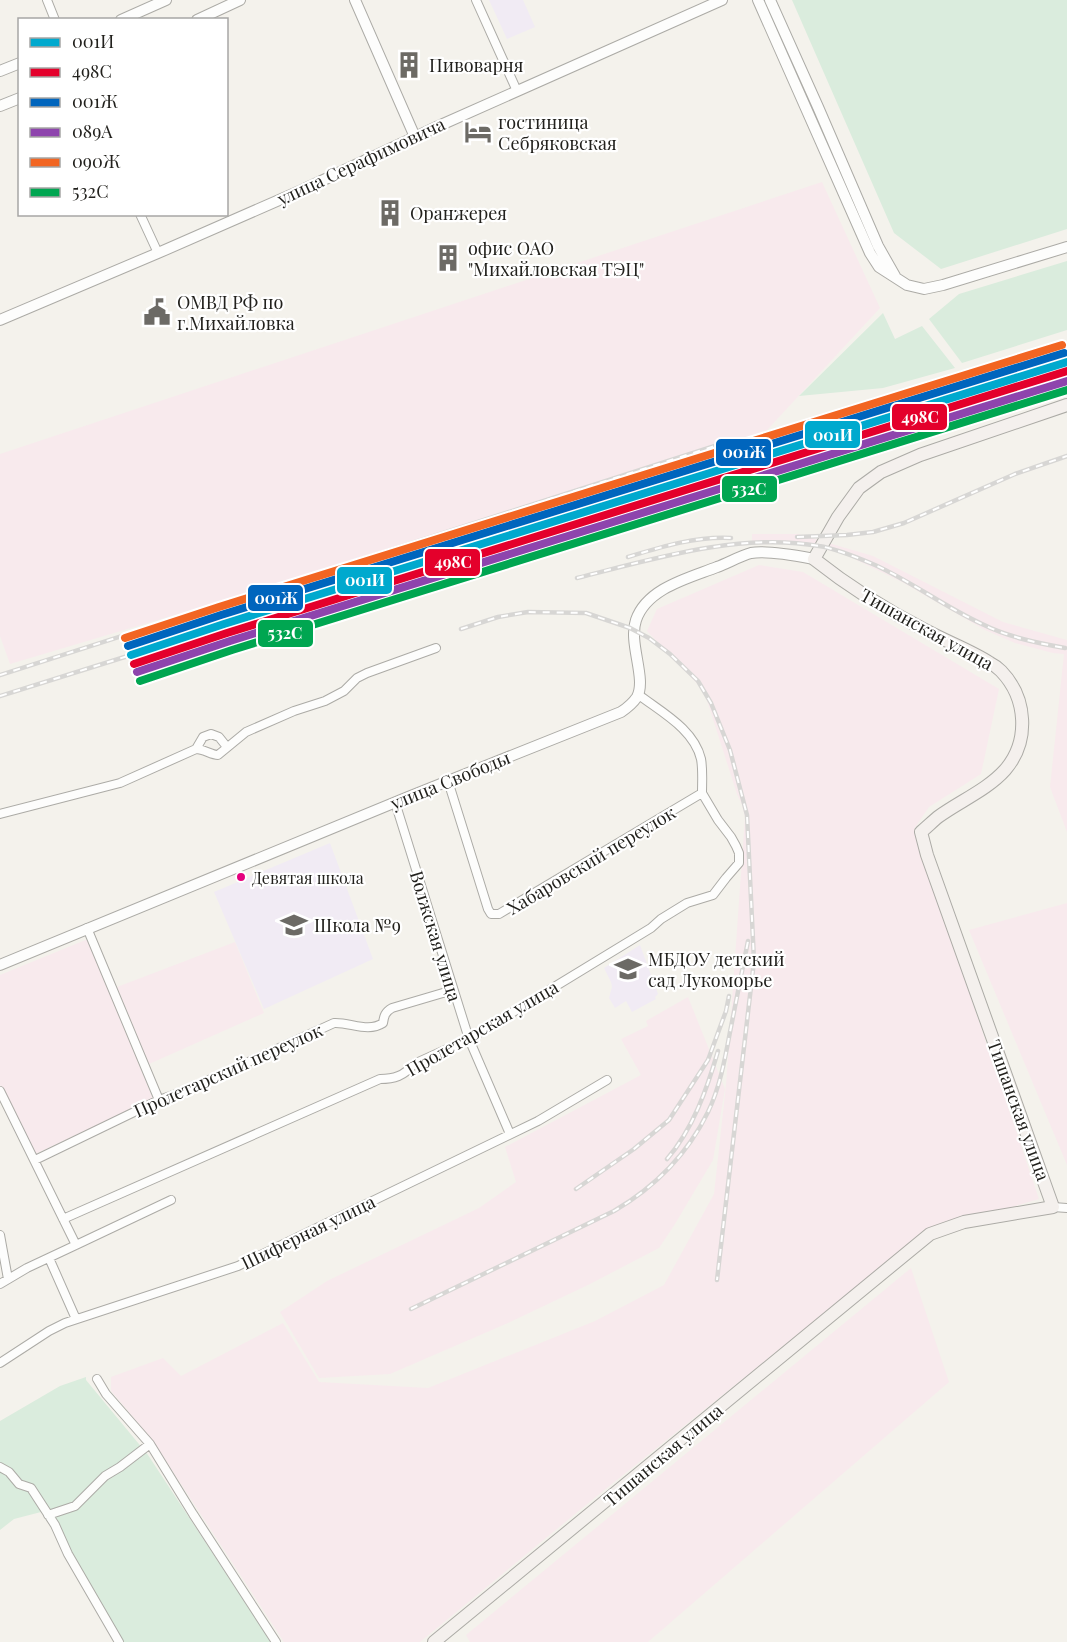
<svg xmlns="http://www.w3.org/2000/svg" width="1067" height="1642" font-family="'Playfair Display',serif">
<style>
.industrial{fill:#f8eaed}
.education{fill:#f1ebf4}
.green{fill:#daecdd}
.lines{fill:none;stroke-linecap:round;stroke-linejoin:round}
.minor-casing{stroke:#acaba6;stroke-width:10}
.tertiary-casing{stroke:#acaba6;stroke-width:12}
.secondary-casing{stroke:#acaba6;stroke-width:14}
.minor{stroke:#fdfdfc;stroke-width:8}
.tertiary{stroke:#fdfdfc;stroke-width:10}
.secondary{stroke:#f4f0ed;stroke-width:12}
.rail-casing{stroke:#d7d6d4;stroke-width:4.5}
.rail{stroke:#fff;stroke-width:2;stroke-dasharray:7;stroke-linecap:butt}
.rail-1-casing{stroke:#fff;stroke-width:12}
.rail-2-casing{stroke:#fff;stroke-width:12}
.rail-3-casing{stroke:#fff;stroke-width:12}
.rail-4-casing{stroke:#fff;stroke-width:12}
.rail-5-casing{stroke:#fff;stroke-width:12}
.rail-6-casing{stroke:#fff;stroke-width:12}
.rail-1{stroke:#00a9ce;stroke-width:8}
.rail-2{stroke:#e4002b;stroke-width:8}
.rail-3{stroke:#0065bd;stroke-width:8}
.rail-4{stroke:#8e44ad;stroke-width:8}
.rail-5{stroke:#f26522;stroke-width:8}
.rail-6{stroke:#00a651;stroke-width:8}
.bus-dot{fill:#e5007d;stroke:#fff;stroke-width:2}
.labels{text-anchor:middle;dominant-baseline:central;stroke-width:4.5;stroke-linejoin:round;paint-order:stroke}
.bus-label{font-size:16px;fill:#22211d;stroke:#fff;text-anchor:start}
.poi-label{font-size:18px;fill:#22211d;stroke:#fff;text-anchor:start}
.street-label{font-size:18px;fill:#22211d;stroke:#fff}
.line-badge{stroke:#fff;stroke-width:2}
.badge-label{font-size:16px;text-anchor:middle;font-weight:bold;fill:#fff}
</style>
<rect width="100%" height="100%" fill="#f4f2ec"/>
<path class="industrial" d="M822,182L880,308L756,442L10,664L0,636V454Z
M752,534H798L873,556L1003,622L1067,640V832L1050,787L1064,654L1053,653L1015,643L985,630L902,582L842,553L798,544H752Z
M759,565L803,572L999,689L981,774L929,807L914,829L1039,1199L924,1233L592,1500L420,1642H284L151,1438L111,1391V1377L163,1358L181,1376L283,1323L319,1382L428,1388L595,1321L664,1285L714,1194L726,1085L745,817L742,805L737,794L704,691L647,631L657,609Z
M1067,903V1165L969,930Z
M88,939L153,1099L35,1154L0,1085V975Z
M235,942L264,1013L149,1064L117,987Z
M688,997L725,1089L713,1160L675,1224L659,1248L590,1284L508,1323L390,1374L319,1378L280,1312L327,1281L479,1208L516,1182L505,1147L641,1075L621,1039L648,1026L646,1021Z
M911,1268L949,1382L648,1642H470L466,1635Z"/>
<path class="education" d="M489,0H523L535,27L507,39Z
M330,843L373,959L264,1009L214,892Z
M640,945L658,994L655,997L656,999L632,1012L626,1001L615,1008L609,998L612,987L611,982L604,968Z"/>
<path class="green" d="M792,0H1067V229L941,269L894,233Z
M1067,261V330L962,363L929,319L959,294Z
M883,313L895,339L922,326L955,368L883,388L799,396Z
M86,1377V1380L148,1455L271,1642H122L74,1556L41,1512L14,1519L0,1530V1421L60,1386Z"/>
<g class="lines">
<defs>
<path id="minor" d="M47,0L55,20
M476,0L517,91
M140,214L158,253
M196,749L203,737L211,734L219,737L227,747
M448,781L488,909L491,914H499L702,793C702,782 703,770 701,759C694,729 661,712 639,695
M395,802L469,1039L510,1134
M0,814L120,783L196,749C204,749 211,755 218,755L246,732L294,711L325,701L344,691L357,678L367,673L436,648
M87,928L159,1100
M0,1091L76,1245L27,1268L0,1284
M35,1160L159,1100L185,1091L334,1023C350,1022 368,1033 383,1023C384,1016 385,1012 392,1008L453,990
M1053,1207L1067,1208
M63,1219L380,1079C394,1079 404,1076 414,1064L469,1039L651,928L661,919L687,903L713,895L726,878L739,863V853L736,846L731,837L718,820L702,793
M0,1235L8,1279
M76,1245L171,1200
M49,1258L76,1319
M0,1363L49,1331L65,1323L238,1266L538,1121L607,1080
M97,1379L106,1394L150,1444L193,1514L276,1642
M0,1467L9,1472L19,1484L31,1488L55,1525L68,1554L119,1642
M48,1515L75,1506L105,1476L120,1467L150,1444"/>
<path id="tertiary" d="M355,0L415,137
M758,0L870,253L879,267L907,285L924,289L943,285L1067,247
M770,0L818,107L878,246L895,276
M121,20L166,0
M197,20L240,0
M0,71L20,63
M0,106L20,98
M0,320L158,253L302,190L443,124L722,0
M0,965L408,797L621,712C627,708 633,703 637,697C647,679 628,643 636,620C647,588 689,578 717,567C728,563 740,556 751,553C768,550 798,556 814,559"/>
<path id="secondary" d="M434,1642L930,1234L964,1222L1053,1207L927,855L921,832C927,827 932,822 938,817C960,801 987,790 1005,770C1030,741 1027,698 1001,671C998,668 994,665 990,663C970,650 947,642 925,630C886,610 848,586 814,559L838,517L859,488L881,472L920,455L1067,405"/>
</defs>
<use href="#minor" class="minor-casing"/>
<use href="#tertiary" class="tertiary-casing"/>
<use href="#secondary" class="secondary-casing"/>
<use href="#minor" class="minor"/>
<use href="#tertiary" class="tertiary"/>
<use href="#secondary" class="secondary"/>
<defs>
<path id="rail" d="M797,537L847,535L873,532L904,523L1015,474L1067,456
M628,557C661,547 696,536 731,538
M577,578C653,559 740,532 819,546C833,548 861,559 875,565C912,582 945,607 982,624C1008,637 1037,643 1065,648
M461,629L498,617L528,612L586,613L630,628L649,638L670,654L698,681L711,703L730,750L747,815L754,961L717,1280
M0,675L718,445
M0,696L131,655
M667,1159C693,1129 707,1089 718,1051
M576,1189L634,1149L669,1120L708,1060L726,1011L729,996
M411,1309L614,1211C655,1187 687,1155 708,1112C720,1087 725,1059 730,1032C736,1002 742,972 748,941"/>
</defs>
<use href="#rail" class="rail-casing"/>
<use href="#rail" class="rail"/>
<defs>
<path id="rail-1" d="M131,655L224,624L1067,362"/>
<path id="rail-2" d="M134,664L227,633L1067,371"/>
<path id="rail-3" d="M128,646L221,615L1064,353"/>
<path id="rail-4" d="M137,672L230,641L1067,381"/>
<path id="rail-5" d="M125,638L219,607L1062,345"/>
<path id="rail-6" d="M140,681L232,650L1067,390"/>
</defs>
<use href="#rail-1" class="rail-1-casing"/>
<use href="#rail-2" class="rail-2-casing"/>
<use href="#rail-3" class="rail-3-casing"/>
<use href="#rail-4" class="rail-4-casing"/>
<use href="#rail-5" class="rail-5-casing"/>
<use href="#rail-6" class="rail-6-casing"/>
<use href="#rail-1" class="rail-1"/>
<use href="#rail-2" class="rail-2"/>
<use href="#rail-3" class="rail-3"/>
<use href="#rail-4" class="rail-4"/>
<use href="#rail-5" class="rail-5"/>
<use href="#rail-6" class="rail-6"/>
</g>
<defs>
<symbol id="building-bare" viewBox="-9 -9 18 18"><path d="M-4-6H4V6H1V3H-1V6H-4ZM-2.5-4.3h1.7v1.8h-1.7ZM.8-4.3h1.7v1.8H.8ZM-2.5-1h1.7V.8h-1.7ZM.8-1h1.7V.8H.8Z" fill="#6c6a65" stroke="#fff" stroke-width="2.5" paint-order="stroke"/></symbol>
<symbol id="hotel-bare" viewBox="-9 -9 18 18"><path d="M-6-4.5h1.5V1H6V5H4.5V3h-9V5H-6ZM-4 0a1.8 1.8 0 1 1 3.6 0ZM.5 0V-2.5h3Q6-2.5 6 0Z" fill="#6c6a65" stroke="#fff" stroke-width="2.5" paint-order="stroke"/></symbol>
<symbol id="civic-bare" viewBox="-9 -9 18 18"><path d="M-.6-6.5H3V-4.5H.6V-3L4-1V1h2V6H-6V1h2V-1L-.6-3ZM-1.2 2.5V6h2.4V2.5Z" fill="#6c6a65" stroke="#fff" stroke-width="2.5" paint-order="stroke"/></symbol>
<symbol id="school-bare" viewBox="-9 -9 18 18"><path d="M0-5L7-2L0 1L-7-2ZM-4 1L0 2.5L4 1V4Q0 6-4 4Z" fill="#6c6a65" stroke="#fff" stroke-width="2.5" paint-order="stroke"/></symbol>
</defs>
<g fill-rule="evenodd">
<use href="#building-bare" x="390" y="46" width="38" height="38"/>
<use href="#hotel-bare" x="459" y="113" width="38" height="38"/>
<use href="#building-bare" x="371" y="194" width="38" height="38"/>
<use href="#building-bare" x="429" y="239" width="38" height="38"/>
<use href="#civic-bare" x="138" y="293" width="38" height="38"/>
<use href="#school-bare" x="275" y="906" width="38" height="38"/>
<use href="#school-bare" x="609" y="950" width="38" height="38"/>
</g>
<circle class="bus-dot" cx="241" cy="877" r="5"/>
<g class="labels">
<g class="bus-label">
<text x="252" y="877">Девятая школа</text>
</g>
<g class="poi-label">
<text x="429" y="65">Пивоварня</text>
<text x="498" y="122">гостиница<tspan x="498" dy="21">Себряковская</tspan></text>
<text x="410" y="213">Оранжерея</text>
<text x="468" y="248">офис ОАО<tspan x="468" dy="21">"Михайловская ТЭЦ"</tspan></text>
<text x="177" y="302">ОМВД РФ по<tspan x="177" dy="21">г.Михайловка</tspan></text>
<text x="314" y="925">Школа №9</text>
<text x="648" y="959">МБДОУ детский<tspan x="648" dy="21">сад Лукоморье</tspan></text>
</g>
<g class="street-label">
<text transform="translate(361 161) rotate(-25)">улица Серафимовича</text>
<text transform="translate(927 629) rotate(29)">Тишанская улица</text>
<text transform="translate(450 780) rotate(-22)">улица Свободы</text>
<text transform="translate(591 860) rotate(-31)">Хабаровский переулок</text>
<text transform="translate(436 936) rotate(73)">Волжская улица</text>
<text transform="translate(482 1028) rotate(-30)">Пролетарская улица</text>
<text transform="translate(228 1070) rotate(-24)">Пролетарский переулок</text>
<text transform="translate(1019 1110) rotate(70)">Тишанская улица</text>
<text transform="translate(308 1232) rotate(-26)">Шиферная улица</text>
<text transform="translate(663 1455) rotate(-40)">Тишанская улица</text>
</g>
</g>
<g class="line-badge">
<rect x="891" y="403" width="57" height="28" rx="6" fill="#e4002b"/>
<rect x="804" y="420" width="57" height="29" rx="6" fill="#00a9ce"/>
<rect x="715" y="438" width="57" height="29" rx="6" fill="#0065bd"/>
<rect x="721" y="475" width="57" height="28" rx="6" fill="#00a651"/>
<rect x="424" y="548" width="57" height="29" rx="6" fill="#e4002b"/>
<rect x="336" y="566" width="57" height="29" rx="6" fill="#00a9ce"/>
<rect x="247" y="584" width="57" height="28" rx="6" fill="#0065bd"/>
<rect x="257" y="619" width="57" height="29" rx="6" fill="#00a651"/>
</g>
<g class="badge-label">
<text x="920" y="423">498С</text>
<text x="833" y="441">001И</text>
<text x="744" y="458">001Ж</text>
<text x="749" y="495">532С</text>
<text x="453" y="568">498С</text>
<text x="365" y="586">001И</text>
<text x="276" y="604">001Ж</text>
<text x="285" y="639">532С</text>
</g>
<rect x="18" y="18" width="210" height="198" fill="#ffffff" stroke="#a7a6a5" stroke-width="1.5"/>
<rect x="30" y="38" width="30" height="9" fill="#00a9ce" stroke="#a7a6a5" stroke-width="1.5"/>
<text x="72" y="48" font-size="18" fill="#22211d">001И</text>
<rect x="30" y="68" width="30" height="9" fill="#e4002b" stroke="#a7a6a5" stroke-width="1.5"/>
<text x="72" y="78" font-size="18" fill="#22211d">498С</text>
<rect x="30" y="98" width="30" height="9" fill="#0065bd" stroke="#a7a6a5" stroke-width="1.5"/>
<text x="72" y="108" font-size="18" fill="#22211d">001Ж</text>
<rect x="30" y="128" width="30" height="9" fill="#8e44ad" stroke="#a7a6a5" stroke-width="1.5"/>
<text x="72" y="138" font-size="18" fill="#22211d">089А</text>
<rect x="30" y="158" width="30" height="9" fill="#f26522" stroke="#a7a6a5" stroke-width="1.5"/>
<text x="72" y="168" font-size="18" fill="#22211d">090Ж</text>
<rect x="30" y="188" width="30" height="9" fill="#00a651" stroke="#a7a6a5" stroke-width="1.5"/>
<text x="72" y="198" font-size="18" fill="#22211d">532С</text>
</svg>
